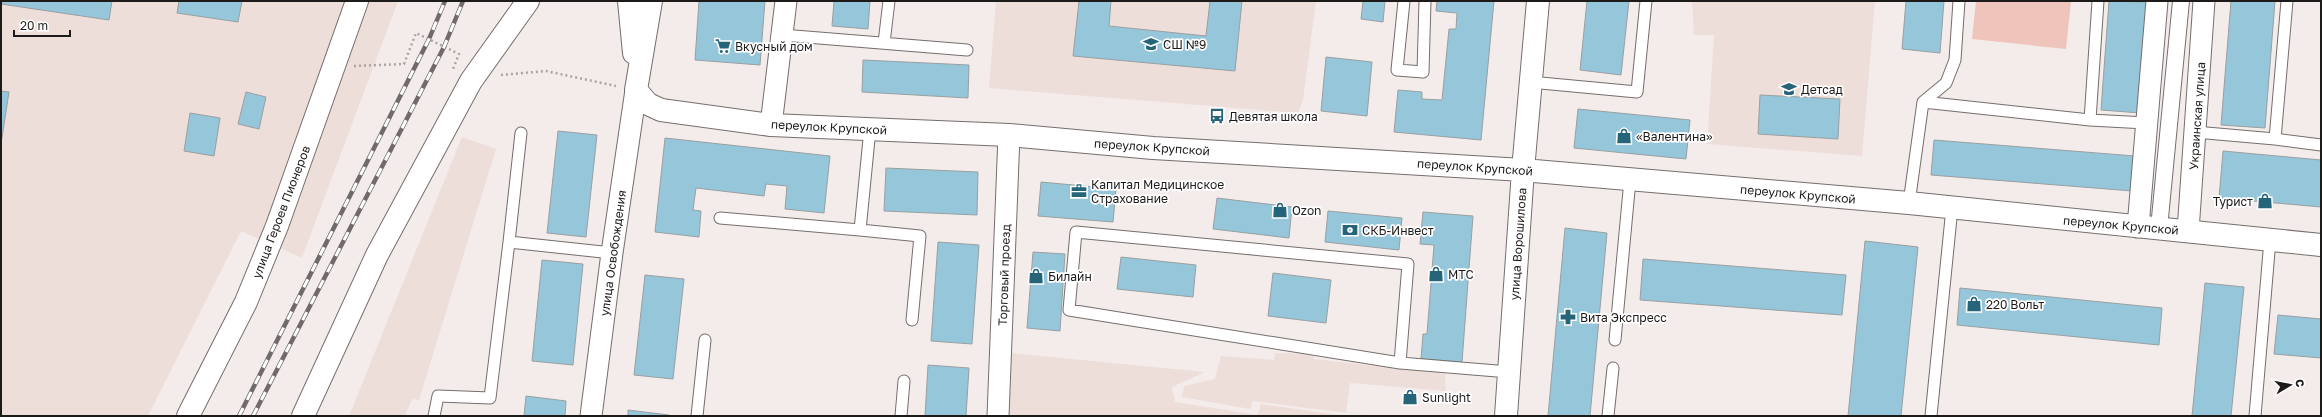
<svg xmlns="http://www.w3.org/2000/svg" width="2322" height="417" font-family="'Golos Text',sans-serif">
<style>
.built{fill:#eededa}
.green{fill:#efc4bb}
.building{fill:#95c6da;stroke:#99a0a2}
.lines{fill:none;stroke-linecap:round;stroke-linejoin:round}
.service-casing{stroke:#746e6c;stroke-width:13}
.pedestrian-casing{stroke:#746e6c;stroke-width:18}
.minor-casing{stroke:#746e6c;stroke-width:23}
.tertiary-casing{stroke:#746e6c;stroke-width:24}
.primary-casing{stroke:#746e6c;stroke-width:24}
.path{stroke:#aaa4a3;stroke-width:2.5;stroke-dasharray:2 3;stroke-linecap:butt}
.service{stroke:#fff;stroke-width:11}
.pedestrian{stroke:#fff;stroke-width:16}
.minor{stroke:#fff;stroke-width:21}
.tertiary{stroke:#fff;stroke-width:22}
.primary{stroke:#fff;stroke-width:22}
.rail-casing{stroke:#6f6b6a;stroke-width:4.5}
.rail{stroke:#fff;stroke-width:3;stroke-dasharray:9;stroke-linecap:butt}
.labels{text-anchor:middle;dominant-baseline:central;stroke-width:3.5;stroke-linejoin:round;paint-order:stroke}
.poi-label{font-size:12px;fill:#1d1b1a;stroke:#fff;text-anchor:start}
.street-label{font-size:12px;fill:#1d1b1a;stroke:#fff}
</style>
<rect width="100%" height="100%" fill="#f4eceb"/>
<path class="built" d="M1,1H398L302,258L241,231L148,416H1Z
M996,1H1316L1303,100L1298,113L989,88Z
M1692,1H1875L1862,156L1707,144L1714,35H1694Z
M462,137L496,149L419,400L412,399L405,416H349Z
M1012,353L1205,372L1172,387L1175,402L1257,415L1261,404L1345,416H1006Z
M1275,353L1313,354L1314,359L1445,374L1446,391L1350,383L1346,412L1372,416L1253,401L1250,409L1182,397L1184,386L1215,379L1221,356L1274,360Z"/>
<path class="green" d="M1976,1H2071L2066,49L1972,39Z"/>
<path class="building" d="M1,1H112L109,20L1,4Z
M179,1H242L238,22L177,13Z
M699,1H765L760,65L695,60Z
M834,1H870L868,29L832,26Z
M1079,1H1111L1109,26L1206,36L1210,1H1242L1235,71L1073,56Z
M1363,1H1385L1383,22L1361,19Z
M1437,1H1494L1481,140L1394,132L1398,90L1422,92V99L1442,100L1449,29H1456L1457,13L1436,11Z
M1587,1H1629L1621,75L1580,70Z
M1906,1H1944L1940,53L1902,49Z
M2109,1L2147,2L2140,113L2101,110Z
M2231,1H2275L2265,128L2221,125Z
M1326,57L1372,62L1367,116L1321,111Z
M863,60L969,65L968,98L862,92Z
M1,91L9,92L1,144Z
M246,92L266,97L259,129L238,124Z
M1760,95L1840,99L1838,139L1758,134Z
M1578,109L1690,120L1686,159L1574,148Z
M190,113L220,118L214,156L184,151Z
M558,131L597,135L586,237L547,233Z
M665,138L830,156L824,213L785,209L787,186L766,184L764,196L696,188L693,210L701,211L699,237L655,232Z
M1934,140L2135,156L2132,191L1931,175Z
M2223,151L2321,160V207L2219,198Z
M886,168L978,172L977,215L884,211Z
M1041,182L1116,189L1113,222L1038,216Z
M1217,198L1292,207L1289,238L1213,229Z
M1328,211L1402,218L1399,250L1325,242Z
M1423,212L1473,216L1462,362L1421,359L1423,334H1427L1434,245L1420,244Z
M1565,228L1607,233L1590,416H1548Z
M1865,241L1918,247L1901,416H1848Z
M938,242L979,245L972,344L931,341Z
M1033,252L1065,254L1060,331L1027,328Z
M1121,257L1196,265L1193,297L1117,289Z
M1643,259L1846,275L1842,315L1640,300Z
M542,260L583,264L573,365L532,361Z
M1273,273L1331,280L1326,323L1268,316Z
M645,275L684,279L673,379L634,375Z
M2205,283L2244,287L2231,416H2192Z
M1960,288L2162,308L2159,345L1957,325Z
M2278,315L2321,319V358L2274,354Z
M928,365L969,368L966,416H925Z
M526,396L566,401L565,416H524Z
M628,410L669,415V416H628Z"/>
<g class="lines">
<defs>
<path id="service" d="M1404,1L1397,70L1423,72L1425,1
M2098,1L2090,120L2146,123
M782,35L967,50
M884,43L889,1
M1530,82L1637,92L1646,1
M1923,102L2090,120
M2195,132L2275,139L2287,1
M521,133L509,242L612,253
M2275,139L2321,145
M1909,203L1923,102L1946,83L1955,60L1959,1
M720,218L860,230L870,129
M860,230L920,236L912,320
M1615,340L1630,180
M1400,363L1069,310L1076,232L1408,264L1400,363L1509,372
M434,416L438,396L490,398L509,242
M697,416L705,340
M901,416L904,381
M1608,416L1613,368
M1931,416L1952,208
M2255,416L2270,240"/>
<path id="pedestrian" d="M2159,228L2181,1"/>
<path id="minor" d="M771,125L786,1
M2138,227L2157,1
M2188,231L2204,1
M591,416L612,253L636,90
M998,416L1009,135"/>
<path id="tertiary" d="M629,1L634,53
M636,90L648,104L661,110L771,125L1009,135L1153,148L1523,170L1909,203L2321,245
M636,90L651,1
M188,416L246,302L277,226L357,1
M1506,416L1523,170L1538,1"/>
<path id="primary" d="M303,416L377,255L471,81L528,1"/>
</defs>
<use href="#service" class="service-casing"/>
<use href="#pedestrian" class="pedestrian-casing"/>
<use href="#minor" class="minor-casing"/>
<use href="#tertiary" class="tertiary-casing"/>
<use href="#primary" class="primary-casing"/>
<path class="path" d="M354,66L404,64L416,33L459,54L453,69
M501,75L546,71L616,86"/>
<use href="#service" class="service"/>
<use href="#pedestrian" class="pedestrian"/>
<use href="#minor" class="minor"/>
<use href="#tertiary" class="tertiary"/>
<use href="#primary" class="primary"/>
<defs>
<path id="rail" d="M239,416L429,39L445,1
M253,416L444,47L463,1"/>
</defs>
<use href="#rail" class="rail-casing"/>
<use href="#rail" class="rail"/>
</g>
<defs>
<symbol id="school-bare" viewBox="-9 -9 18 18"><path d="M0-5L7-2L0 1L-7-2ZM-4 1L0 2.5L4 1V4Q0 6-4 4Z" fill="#256479" stroke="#fff" stroke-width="2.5" paint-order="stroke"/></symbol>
<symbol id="supermarket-bare" viewBox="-9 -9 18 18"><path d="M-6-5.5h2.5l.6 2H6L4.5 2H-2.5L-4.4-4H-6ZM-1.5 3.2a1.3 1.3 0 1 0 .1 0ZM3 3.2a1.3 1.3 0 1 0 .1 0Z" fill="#256479" stroke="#fff" stroke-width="2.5" paint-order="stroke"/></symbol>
<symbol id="bus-bare" viewBox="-9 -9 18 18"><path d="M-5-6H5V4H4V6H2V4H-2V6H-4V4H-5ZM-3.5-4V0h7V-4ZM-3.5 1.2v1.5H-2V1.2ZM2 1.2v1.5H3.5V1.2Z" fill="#256479" stroke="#fff" stroke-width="2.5" paint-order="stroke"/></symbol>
<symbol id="shop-bare" viewBox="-9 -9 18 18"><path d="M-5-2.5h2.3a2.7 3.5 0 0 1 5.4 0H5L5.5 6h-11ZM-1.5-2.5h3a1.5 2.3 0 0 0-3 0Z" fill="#256479" stroke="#fff" stroke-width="2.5" paint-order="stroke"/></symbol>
<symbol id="office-bare" viewBox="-9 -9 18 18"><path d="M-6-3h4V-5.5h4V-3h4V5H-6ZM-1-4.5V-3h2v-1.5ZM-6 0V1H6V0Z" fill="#256479" stroke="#fff" stroke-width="2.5" paint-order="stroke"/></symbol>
<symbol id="bank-bare" viewBox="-9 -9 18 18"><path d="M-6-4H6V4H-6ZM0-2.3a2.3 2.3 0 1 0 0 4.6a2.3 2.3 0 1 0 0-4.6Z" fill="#256479" stroke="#fff" stroke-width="2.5" paint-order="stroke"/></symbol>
<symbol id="pharmacy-bare" viewBox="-9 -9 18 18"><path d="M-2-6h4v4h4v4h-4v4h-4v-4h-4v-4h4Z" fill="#256479" stroke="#fff" stroke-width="2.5" paint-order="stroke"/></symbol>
</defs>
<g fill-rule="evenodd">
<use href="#school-bare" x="1140" y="33" width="22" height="22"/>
<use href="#supermarket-bare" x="712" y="35" width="22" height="22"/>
<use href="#school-bare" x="1778" y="78" width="22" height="22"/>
<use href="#bus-bare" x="1206" y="105" width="22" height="22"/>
<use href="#shop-bare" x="1613" y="125" width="22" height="22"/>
<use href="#office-bare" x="1068" y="180" width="22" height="22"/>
<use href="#shop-bare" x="2254" y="190" width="22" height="22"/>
<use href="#shop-bare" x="1269" y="199" width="22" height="22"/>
<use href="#bank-bare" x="1339" y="219" width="22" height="22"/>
<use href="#shop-bare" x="1425" y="263" width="22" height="22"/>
<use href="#shop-bare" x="1025" y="265" width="22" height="22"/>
<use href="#shop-bare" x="1963" y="293" width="22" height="22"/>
<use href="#pharmacy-bare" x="1557" y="306" width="22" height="22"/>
<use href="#shop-bare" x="1399" y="386" width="22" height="22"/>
</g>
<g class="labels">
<g class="poi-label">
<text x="1163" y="44">СШ №9</text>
<text x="735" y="46">Вкусный дом</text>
<text x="1801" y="89">Детсад</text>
<text x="1229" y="116">Девятая школа</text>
<text x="1636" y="136">«Валентина»</text>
<text x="1091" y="184">Капитал Медицинское<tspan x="1091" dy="14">Страхование</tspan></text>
<text x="2253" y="201" text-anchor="end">Турист</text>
<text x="1292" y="210">Ozon</text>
<text x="1362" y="230">СКБ-Инвест</text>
<text x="1448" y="274">МТС</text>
<text x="1048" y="276">Билайн</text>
<text x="1986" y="304">220 Вольт</text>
<text x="1580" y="317">Вита Экспресс</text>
<text x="1422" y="397">Sunlight</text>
</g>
<g class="street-label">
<text transform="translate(2197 116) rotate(-86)">Украинская улица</text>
<text transform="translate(829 127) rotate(3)">переулок Крупской</text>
<text transform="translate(1152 147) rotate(4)">переулок Крупской</text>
<text transform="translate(1475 167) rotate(4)">переулок Крупской</text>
<text transform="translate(1798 194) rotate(5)">переулок Крупской</text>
<text transform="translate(281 212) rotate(-69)">улица Героев Пионеров</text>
<text transform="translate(2121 225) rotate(5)">переулок Крупской</text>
<text transform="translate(1518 244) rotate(-86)">улица Ворошилова</text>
<text transform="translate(613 253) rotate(-82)">улица Освобождения</text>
<text transform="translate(1004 275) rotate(-88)">Торговый проезд</text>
</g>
</g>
<rect width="2322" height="417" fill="none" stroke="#1d1b1a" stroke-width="4"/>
<g transform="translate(2290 385) rotate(80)" stroke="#ffffff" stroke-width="3" paint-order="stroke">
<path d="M0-3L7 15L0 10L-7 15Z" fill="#1d1b1a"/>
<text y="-6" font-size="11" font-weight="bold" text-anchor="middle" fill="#1d1b1a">С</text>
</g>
<path d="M14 30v6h56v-6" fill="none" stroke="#1d1b1a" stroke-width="2"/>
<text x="20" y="30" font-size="12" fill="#1d1b1a" stroke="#ffffff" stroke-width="3" paint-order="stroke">20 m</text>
</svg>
